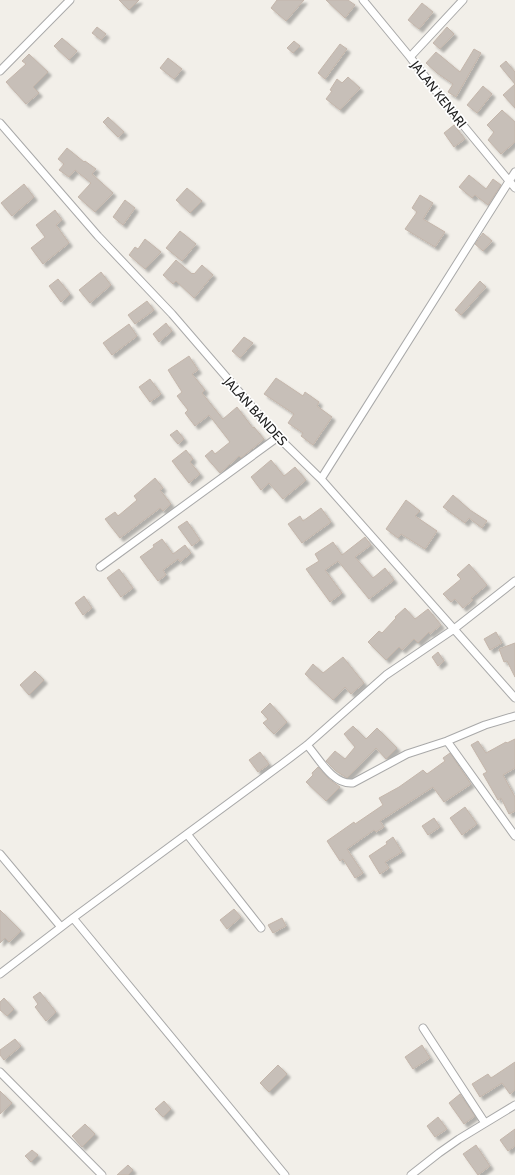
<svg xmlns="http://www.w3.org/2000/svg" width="515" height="1175" font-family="Cabin,sans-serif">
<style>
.building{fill:#c7bfb8;stroke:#c4b6ab;filter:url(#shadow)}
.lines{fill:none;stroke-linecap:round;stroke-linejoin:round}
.street-casing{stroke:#a9a9a9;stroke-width:9}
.street{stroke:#fff;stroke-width:7}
.labels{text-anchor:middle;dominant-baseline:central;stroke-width:3.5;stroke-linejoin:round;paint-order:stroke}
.street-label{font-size:13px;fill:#222;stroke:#fff}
</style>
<defs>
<filter id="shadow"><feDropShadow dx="3.5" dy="3.5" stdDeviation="1" flood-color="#0004"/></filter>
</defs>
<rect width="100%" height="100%" fill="#f2efe9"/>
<path class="building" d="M119,0H139L129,10Z
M277,0H304L286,21L271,8Z
M326,0H348L355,5L345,18Z
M422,3L433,12L419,29L408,20Z
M97,27L106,34L101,40L92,33Z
M447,27L454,34L440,49L433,43Z
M62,38L77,51L69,60L54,46Z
M294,41L300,46L293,53L287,48Z
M340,44L347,49L325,79L318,73Z
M474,49L481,53L456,97L448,92L453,84L437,73L426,63L436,52L460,72Z
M29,54L48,72L33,87L39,93L26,104L6,82L26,64L22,61Z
M168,58L182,69L174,79L160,68Z
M506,61L515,72V108L503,95L515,84L500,66Z
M348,77L360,88L340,110L326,99L332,91L330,90L337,79L342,83Z
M483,86L492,94L477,113L467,105Z
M502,110L515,122V142L501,154L488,140L494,132L487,125Z
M108,117L124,132L118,137L103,122Z
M454,125L465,139L454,147L444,133Z
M67,148L84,162L85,161L96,169L92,174L113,193L95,212L78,197L91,183L75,170L69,177L59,170L64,164L58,159Z
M469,175L486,189L493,179L501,185L488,205L475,195L472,198L459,187Z
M24,184L34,197L12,216L1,203Z
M187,188L202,201L190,213L176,200Z
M420,195L433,203L423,219L445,232L435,247L405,229L417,212L412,208Z
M125,200L135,208L123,225L113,217Z
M55,210L62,220L56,225L69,243L43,264L31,248L45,237L36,225Z
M180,231L196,244L182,261L166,248Z
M483,233L492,241L483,251L475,244Z
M145,239L161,252L145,269L129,255L135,247L138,249Z
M176,260L192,274L193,273L194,274L202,265L213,275L194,298L176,281L173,284L163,275Z
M101,272L111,285L90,303L79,290Z
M58,279L70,294L61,302L49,286Z
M480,281L486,287L461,315L455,310Z
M147,301L154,310L135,324L128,315Z
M166,323L172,331L159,342L153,334Z
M129,324L137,336L112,355L103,343Z
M244,337L253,343L240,358L232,351Z
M189,356L198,370L192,374L205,390L202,393L223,419L237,407L253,428L254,427L264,439L241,458L239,456L220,473L205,456L212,450L215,454L230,442L209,415L195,426L185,413L188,410L177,396L182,392L168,370Z
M276,378L303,396L305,392L319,402L317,406L332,417L313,445L301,436L303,433L288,423L294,414L264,394Z
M150,379L161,394L150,402L139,387Z
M177,430L184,439L178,444L170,435Z
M186,450L193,459L190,462L200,474L189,483L172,461Z
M271,460L284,476L295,467L306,480L283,499L269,483L261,490L251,477Z
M155,478L163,488L160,490L171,504L163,511L160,508L120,538L105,519L115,512L118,516L137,500L134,496Z
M453,495L470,510L487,521L482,528L469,518L465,523L443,507Z
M406,500L420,511L415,516L437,531L425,549L401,534L398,538L386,529Z
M321,508L331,522L302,543L288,524L300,516L303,521Z
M187,521L200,540L192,546L178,527Z
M365,537L371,545L355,557L373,578L385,568L394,580L369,599L338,561L325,570L342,593L330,602L306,569L319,561L315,554L333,542L342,555Z
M162,539L173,554L185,545L191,553L180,562L178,559L163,570L166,575L158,581L140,557L154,547L153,545Z
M469,564L487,585L471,598L473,600L463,608L455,599L451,602L443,594L461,579L457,575Z
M119,569L133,588L121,597L107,578Z
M84,596L92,608L83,615L75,603Z
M405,608L415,619L428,609L441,625L430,634L429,632L418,643L414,639L402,650L399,647L386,660L368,642L379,631L382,633L396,618L395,617Z
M496,632L502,643L490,650L484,639Z
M515,643V677L507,661L504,662L499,649Z
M438,652L444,661L438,666L432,657Z
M343,657L364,683L351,694L345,687L333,700L305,674L313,664L323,673Z
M35,671L44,680L29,695L20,685Z
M270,703L287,722L274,734L263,723L268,719L261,712Z
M353,726L366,739L377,728L397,748L386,759L376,748L347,778L336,771L326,761L335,751L345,759L355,747L344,734Z
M515,739V768L503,775L515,797V811L509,814L501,798L498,800L483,774L487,772L471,745L478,741L486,753L506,742L507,743Z
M260,752L269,764L258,772L249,760Z
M450,753L471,784L444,802L433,787L380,821L384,827L376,832L374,830L347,849L363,873L355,878L343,859L340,861L327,841L354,822L355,824L383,805L379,798L399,787L423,770L427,774L445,761L443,758Z
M318,767L329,779L340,787L326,801L306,782L313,775L312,773Z
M465,807L477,824L462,835L450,818Z
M434,818L440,827L428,835L422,826Z
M393,837L402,852L385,862L389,868L380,874L369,856L387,844L386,842Z
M234,909L241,917L227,929L220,920Z
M0,910L21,931L9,942L5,938L0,943Z
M282,918L286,926L273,933L268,925Z
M40,992L56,1012L46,1021L35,1007L38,1004L33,997Z
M4,998L14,1009L7,1016L0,1010V1002Z
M15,1039L21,1046L4,1060L0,1055V1050Z
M422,1045L430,1058L413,1069L405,1057Z
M515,1062V1090L510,1094L502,1083L480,1097L472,1084L488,1074L491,1078Z
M278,1065L287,1074L269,1092L260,1083Z
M0,1091L12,1103L0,1114Z
M460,1094L475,1116L464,1124L449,1103Z
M164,1101L171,1109L163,1117L155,1109Z
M438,1117L447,1129L435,1137L427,1126Z
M85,1124L95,1134L82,1147L72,1136Z
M515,1129V1146L508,1151L500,1140Z
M476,1145L490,1166L478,1175L463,1154Z
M32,1150L38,1155L31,1162L25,1156Z
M128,1165L133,1170L128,1175H117Z"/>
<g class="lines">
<defs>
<path id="street" d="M363,0L410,57L453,113L515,188
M410,57L463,0
M0,71L70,0
M0,123L98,236L172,314L278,437L321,479L515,698
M321,479L515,172
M100,567L278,437
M447,741L515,836
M307,745C319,758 332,785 353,783L407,754L447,741L485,725L515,716
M187,834L261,928
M0,854L61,927
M73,918L285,1175
M0,974L73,918L282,764L307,745L386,675L454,629L515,581
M423,1028L485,1123
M0,1072L102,1175
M411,1175L439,1153L459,1139L515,1105"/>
</defs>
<use href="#street" class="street-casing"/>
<use href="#street" class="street"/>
</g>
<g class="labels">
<g class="street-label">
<text transform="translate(439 94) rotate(52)">JALAN KENARI</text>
<text transform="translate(256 411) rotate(48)">JALAN BANDES</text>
</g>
</g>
</svg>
